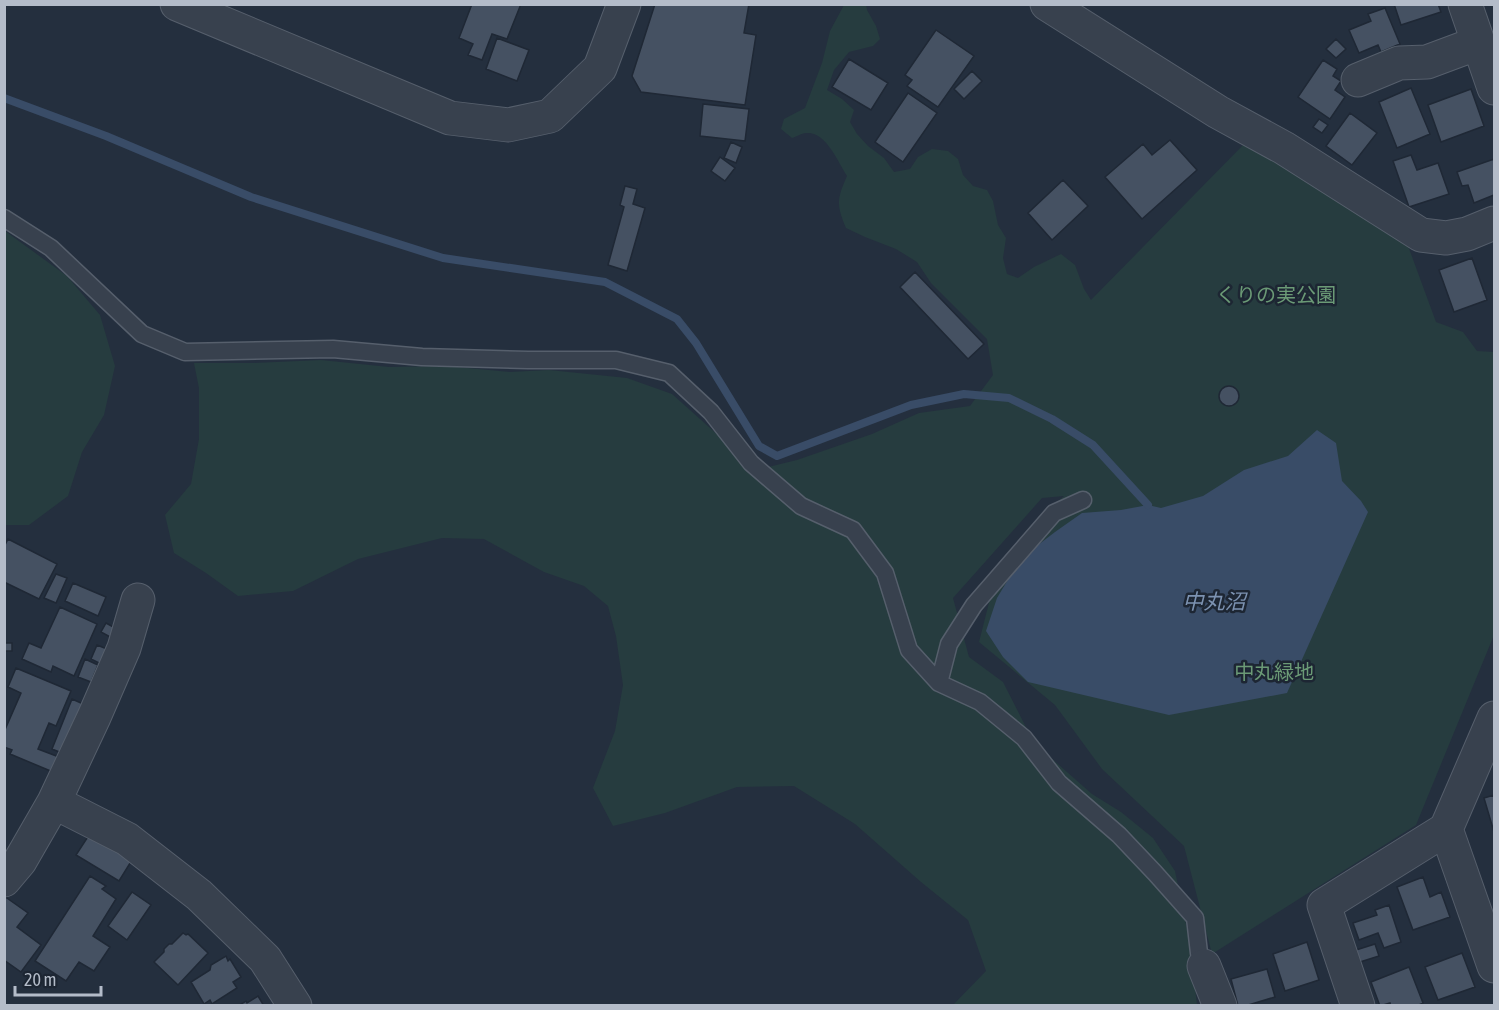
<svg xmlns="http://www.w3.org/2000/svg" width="1499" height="1010" font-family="'Asap Condensed','Noto Sans JP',sans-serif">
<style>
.green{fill:#263c3f}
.water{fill:#394c67}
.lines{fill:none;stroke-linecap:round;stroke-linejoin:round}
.stream{stroke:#394c67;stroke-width:8}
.building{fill:#455162;stroke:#1f2835;stroke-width:1.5}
.service-casing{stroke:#565f6c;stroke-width:19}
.minor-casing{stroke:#565f6c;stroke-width:35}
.tertiary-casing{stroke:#565f6c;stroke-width:35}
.service{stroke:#38414e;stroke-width:16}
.minor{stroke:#38414e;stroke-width:33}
.tertiary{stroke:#38414e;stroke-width:33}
.labels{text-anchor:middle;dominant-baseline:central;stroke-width:5;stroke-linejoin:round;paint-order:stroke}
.park-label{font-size:20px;fill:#6b9a76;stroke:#1d2633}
.water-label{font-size:21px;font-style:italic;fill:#7c92b1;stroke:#1d2633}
</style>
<rect width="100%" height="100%" fill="#242f3e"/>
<path class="green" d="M844,5H866L867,10L876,26L880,39L873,46L849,52L834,70L827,90L842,99L854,110L850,122L857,134L868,146L884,158L894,172L910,169L918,157L932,149L948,151L958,159L963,175L973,186L987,190L993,201L998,225L1006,238L1003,258L1007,274L1018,278L1034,267L1061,254L1075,265L1084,289L1091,300L1247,141L1407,243L1436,322L1463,332L1477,351L1494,352V635L1416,825L1212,954L1184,846L1102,769L1055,705L979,642L993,587L1058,501L1064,496L1042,498L953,598L969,657L1003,682L1034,743L1092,794L1121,812L1153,838L1175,871L1190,943L1197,1005H953L986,971L968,920L921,882L855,824L794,786L737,787L665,813L613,826L593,788L615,731L623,685L616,636L608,606L584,586L544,572L484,539L442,538L358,559L293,591L238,596L206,573L174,553L165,515L191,484L199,439V388L194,363H253L321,360L389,367L447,366L510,372L549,370L627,378L672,394L719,436L747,472L797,460L872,434L919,413L970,406L993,375L987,339L931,283L917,262L896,249L865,237L846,228C836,204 837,199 847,176C838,162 826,131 806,133C802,133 796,137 792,138L781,129L784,119L805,108L822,63L830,31Z
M5,231L67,276L100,315L115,366L104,415L82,452L68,496L29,525H5Z"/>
<path class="water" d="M1317,430L1336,443L1342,481L1361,501L1368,512L1287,693L1169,715L1028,682L1003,657L986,631L997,598L1021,558L1055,532L1082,513L1121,510L1148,505L1161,508L1203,496L1244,470L1288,456Z"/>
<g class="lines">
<path class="stream" d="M4,98L106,136L251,197L443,258L605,282L677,319L696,343L759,446L777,456L911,405L964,394L1009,398L1052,419L1093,445L1148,505"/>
</g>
<path class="building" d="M472,4H521L507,39L492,34L482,60L468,55L473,44L459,38Z
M655,4H749L744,33L756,35L745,105L641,92L632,76Z
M1394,4H1438L1441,12L1401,25Z
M1385,8L1400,44L1381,52L1378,45L1359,53L1349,30L1371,21L1368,14Z
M936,30L974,56L938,107L907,86L912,80L905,75Z
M497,38L529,50L517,81L486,69Z
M1336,39L1346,49L1336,58L1326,49Z
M849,59L888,83L871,110L832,87Z
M1323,60L1337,69L1333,76L1341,81L1335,90L1345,97L1330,119L1298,97Z
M972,71L982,81L964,99L954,89Z
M1411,88L1430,134L1397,148L1379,102Z
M1471,89L1484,126L1441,142L1428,105Z
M908,93L937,113L903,162L875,142Z
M703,104L749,109L745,141L700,136Z
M1350,113L1377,133L1352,165L1326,146Z
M1319,119L1328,125L1322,133L1313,127Z
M1170,140L1197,170L1142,219L1105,177L1143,144L1152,155Z
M731,142L742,147L736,163L724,158Z
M1411,155L1417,170L1438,163L1449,194L1409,207L1393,161Z
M720,157L735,168L725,181L711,171Z
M1494,159V195L1474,203L1468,185L1462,186L1457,172Z
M1063,180L1088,206L1052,240L1028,213Z
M625,186L637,189L633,204L645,208L627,271L608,265L624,207L620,205Z
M1472,258L1487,300L1454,312L1439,270Z
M915,272L984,344L968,359L900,287Z
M1219 396a10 10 0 1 1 20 0a10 10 0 1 1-20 0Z
M8,539L57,564L39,599L4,582V547Z
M56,574L67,578L56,603L44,598Z
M73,583L106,597L98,616L65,601Z
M60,607L97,624L74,676L53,666L51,672L22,659L29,643L41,648Z
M106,623L117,629L112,638L101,632Z
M4,643H12V651H4Z
M97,645L107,649L101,664L91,659Z
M85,659L98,665L91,682L78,677Z
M16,668L71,691L56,726L49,723L38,749L59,757L53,772L10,754L12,750L4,747V732L21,693L8,687Z
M72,699L90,707L69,756L52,749Z
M1494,795V832L1484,798Z
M89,835L132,860L119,881L76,855Z
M90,876L106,886L102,889L116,899L93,936L110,947L94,971L79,962L66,981L35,961Z
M1423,877L1430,897L1441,892L1450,917L1413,930L1397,887Z
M132,892L151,905L127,940L108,926Z
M4,896L28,913L17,927L41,945L21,972L4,960Z
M1389,905L1401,942L1384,948L1378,933L1359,940L1353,923L1377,915L1375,910Z
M183,933L186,935L188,934L208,953L178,985L154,962L164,952V949L169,944H172Z
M1307,942L1319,980L1285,991L1273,954Z
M1375,944L1379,956L1360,962L1356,950Z
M1462,953L1475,987L1438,1000L1425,967Z
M226,956L228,961L230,959L241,977L233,982L237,988L212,1004L210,1000L204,1004L191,982L210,970L211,965Z
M1409,967L1423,1003L1417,1006H1391L1390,1003L1380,1006L1371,982Z
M1267,969L1275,997L1245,1006H1238L1231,979Z
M258,996L264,1006H238L246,1001L247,1003Z"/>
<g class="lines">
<defs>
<path id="service" d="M4,218L51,248L142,334L185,352L333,349L422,357L528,360H616L669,373L711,412L751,463L801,506L853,530L885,573L909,650L939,683L980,702L1024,738L1059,783L1119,835L1155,873L1195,918L1199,953L1204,966
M939,683L949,644L974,605L1054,513L1083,500"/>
<path id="minor" d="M1465,4L1494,88
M1358,80L1399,63L1427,62L1478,43
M1494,718L1446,829L1494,966
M54,802L127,839L199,895L265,959L295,1006
M4,880L20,861L54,802L94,717L124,648L138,600
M1204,966L1220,1006
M1358,1006L1324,905L1446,829"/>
<path id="tertiary" d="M177,4L450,118L508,125L550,116L600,68L624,4
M1047,4L1218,112L1284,148L1421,235L1446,238L1467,234L1494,223"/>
</defs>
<use href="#service" class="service-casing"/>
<use href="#minor" class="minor-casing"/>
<use href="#tertiary" class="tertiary-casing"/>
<use href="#service" class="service"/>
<use href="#minor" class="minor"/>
<use href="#tertiary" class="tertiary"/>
</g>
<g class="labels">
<g class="park-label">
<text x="1276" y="294">くりの実公園</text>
<text x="1274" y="671">中丸緑地</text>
</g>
<g class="water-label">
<text x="1214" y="601">中丸沼</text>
</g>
</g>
<rect width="1499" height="1010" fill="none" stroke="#b4bcc9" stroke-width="12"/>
<path d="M15 986v9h86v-9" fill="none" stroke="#b4bcc9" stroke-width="3"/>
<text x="24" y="986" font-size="18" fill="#b4bcc9" stroke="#1d2633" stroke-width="4.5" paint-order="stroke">20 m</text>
</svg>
